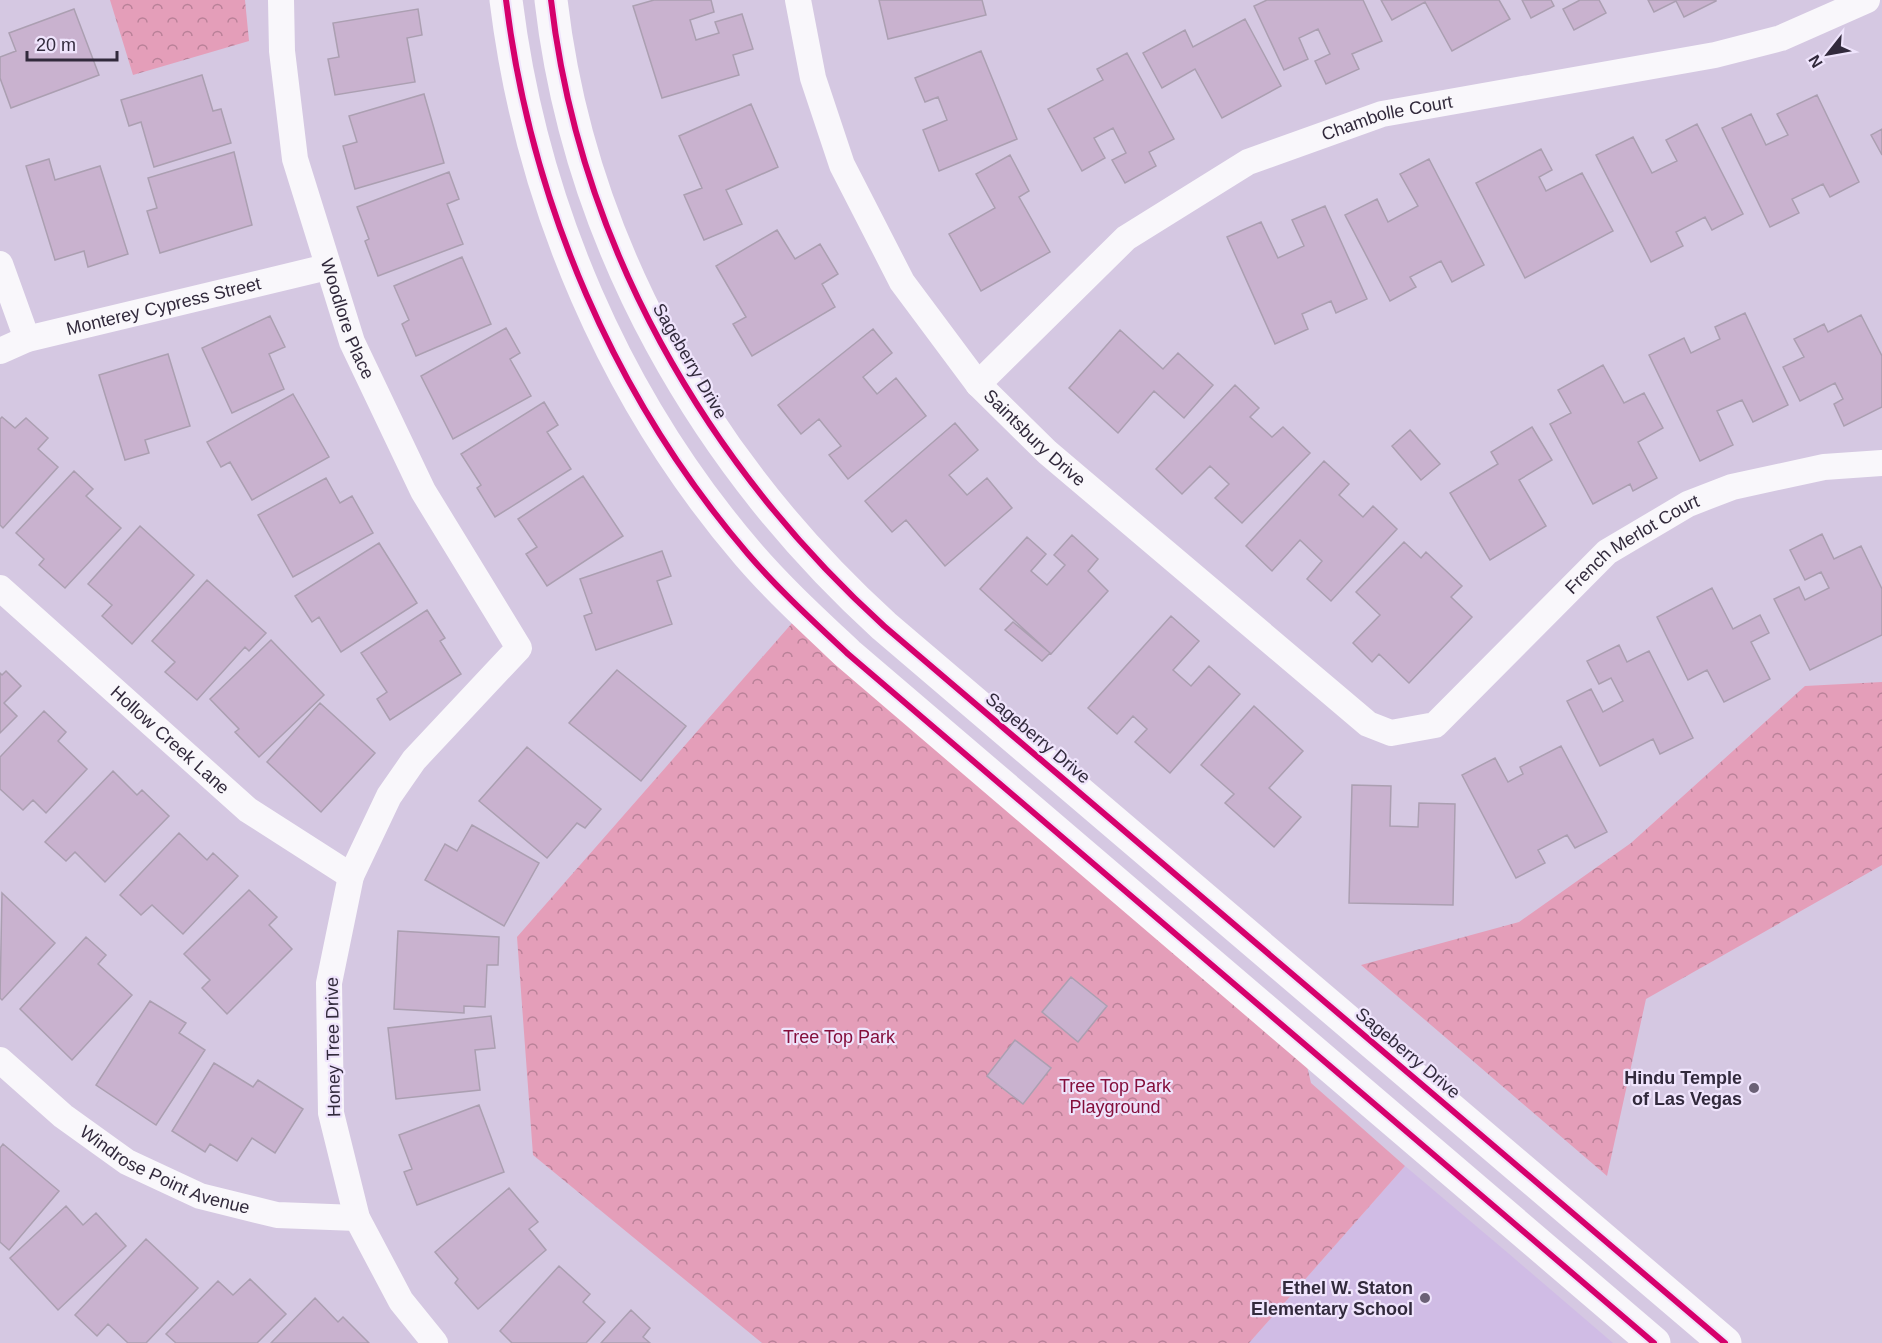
<svg xmlns="http://www.w3.org/2000/svg" width="1882" height="1343" font-family="Arial,sans-serif">
<style>
.built{fill:#d0bce5}
.park{fill:url(#park-crowns)}
.building{fill:#c9b2cf;stroke:#ab9fb1;stroke-width:1.5}
.lines{fill:none;stroke-linecap:round;stroke-linejoin:round}
.minor{stroke:#f9f7fb;stroke-width:26}
.tertiary{stroke:#f9f7fb;stroke-width:33}
.cycleway-casing{stroke:#efe4fc;stroke-width:10}
.cycleway{stroke:#d6006c;stroke-width:6}
.poi-dot{fill:#6b6176;stroke:#efe4fc;stroke-width:2}
.labels{text-anchor:middle;dominant-baseline:central;stroke-width:4.5;stroke-linejoin:round;paint-order:stroke}
.street-label{font-size:18px;fill:#322a3c;stroke:#efe4fc}
.park-label{font-size:18px;fill:#840e3b;stroke:#efe4fc}
.poi-label{font-size:18px;font-weight:bold;fill:#322a3c;stroke:#efe4fc;text-anchor:end}
</style>
<defs>
<pattern id="park-crowns" width="20" height="18" patternUnits="userSpaceOnUse" patternTransform="scale(1.5)"><rect width="20" height="18" fill="#e49eb9"/><path d="M2 6a3 3 0 1 1 6 0M12 15a3 3 0 1 1 6 0" fill="none" stroke="#b98198"/></pattern>
</defs>
<rect width="100%" height="100%" fill="#d5c8e2"/>
<path class="built" d="M1405,1166L1508,1253L1613,1343H1249Z"/>
<path class="park" d="M110,0H245L249,41L133,75Z
M793,622L1306,1062L1311,1083L1405,1166L1249,1343H762L533,1155L517,937Z
M1882,682V865L1646,999L1607,1176L1361,965L1519,922L1631,843L1805,686Z"/>
<path class="building" d="M654,0H711L714,12L690,20L696,40L719,33L715,22L742,14L753,49L733,55L739,75L662,98L633,6Z
M879,0H982L986,15L888,39Z
M1267,0H1363L1382,41L1352,54L1359,69L1326,84L1315,61L1330,54L1318,29L1299,38L1308,59L1284,70L1254,6Z
M1381,0H1499L1510,19L1452,51L1425,2L1392,20Z
M1522,0H1551L1554,6L1531,18Z
M1580,0H1599L1606,13L1574,30L1563,9Z
M1648,0H1716V1L1684,17L1676,1L1654,12Z
M74,9L99,75L11,108L0,78V57L16,51L9,33Z
M418,9L422,35L407,38L415,82L335,95L328,59L339,57L333,23Z
M1245,19L1281,86L1222,118L1195,69L1162,88L1143,53L1185,30L1193,47Z
M981,51L1017,139L939,171L923,130L947,120L938,97L925,102L915,78Z
M1127,53L1174,139L1149,152L1156,166L1125,183L1112,160L1126,153L1113,128L1094,138L1105,158L1082,171L1048,109L1103,80L1097,69Z
M202,75L213,111L221,109L231,143L154,167L141,122L129,126L121,100Z
M424,94L444,163L355,189L343,146L357,142L349,116Z
M1817,95L1859,182L1830,197L1823,184L1792,199L1799,213L1770,227L1722,128L1751,114L1766,145L1788,135L1777,114Z
M751,104L778,167L726,190L742,224L704,240L684,195L702,188L679,136Z
M1697,124L1743,214L1712,230L1705,217L1676,232L1683,246L1651,262L1596,155L1633,137L1652,173L1677,161L1666,140Z
M1882,129V155L1871,135Z
M1541,149L1552,170L1539,177L1546,191L1582,173L1613,231L1525,278L1476,183Z
M234,152L252,225L160,253L147,211L157,208L148,178Z
M1010,155L1029,191L1019,197L1050,252L981,291L949,234L995,208L976,174Z
M49,159L55,180L100,166L128,254L88,267L84,251L55,260L26,166Z
M1429,159L1484,265L1452,282L1441,261L1410,277L1416,287L1390,301L1345,215L1377,199L1388,222L1418,206L1400,174Z
M449,172L459,199L447,204L463,244L378,276L365,241L369,239L357,207Z
M1325,206L1367,299L1336,313L1331,301L1302,314L1308,329L1275,344L1227,237L1261,222L1278,258L1304,246L1292,220Z
M777,230L795,259L820,244L838,274L822,284L835,307L752,356L733,324L746,317L716,266Z
M462,257L491,324L416,356L402,324L409,320L394,286Z
M1745,313L1788,405L1753,422L1742,400L1717,411L1733,445L1700,461L1649,355L1684,338L1691,353L1720,339L1715,327Z
M1861,315L1882,356V407L1844,426L1834,404L1843,399L1835,383L1800,401L1783,367L1804,357L1794,339L1824,324L1828,332Z
M270,316L285,347L269,354L284,389L232,413L202,348Z
M506,328L520,353L510,359L531,396L453,439L421,376Z
M873,329L892,353L863,377L877,394L896,378L926,416L848,479L829,455L841,446L819,419L801,434L778,405Z
M1120,330L1163,369L1178,353L1213,385L1184,418L1154,391L1118,433L1069,388Z
M168,354L190,426L145,440L149,453L125,460L99,375Z
M1603,365L1624,403L1644,393L1663,428L1638,442L1657,478L1633,491L1630,484L1593,504L1550,424L1571,413L1558,390Z
M1235,385L1259,408L1250,417L1272,437L1283,427L1310,453L1242,523L1215,498L1229,484L1210,466L1182,494L1156,469Z
M293,394L329,457L252,500L230,462L221,467L207,442Z
M544,402L558,425L547,432L571,469L495,517L477,488L481,485L461,454Z
M2,417L15,428L26,418L48,438L38,449L58,467L3,528L0,525V419Z
M955,423L978,450L949,475L967,495L987,478L1012,508L945,566L906,520L892,532L865,501Z
M1532,427L1552,460L1519,480L1546,526L1490,560L1450,493L1498,464L1491,452Z
M1410,430L1440,464L1421,480L1392,446Z
M1324,461L1349,484L1339,495L1363,517L1373,506L1397,529L1331,601L1307,579L1322,561L1300,540L1272,571L1246,546Z
M74,471L93,489L86,496L121,528L65,588L39,565L44,559L16,533Z
M583,476L623,536L547,586L526,554L537,547L518,519Z
M326,478L340,503L352,496L373,533L293,577L258,515Z
M140,526L194,575L132,644L102,616L112,605L88,584Z
M1822,534L1834,559L1861,546L1882,589V635L1810,670L1774,599L1799,587L1805,600L1829,588L1821,572L1805,580L1790,550Z
M1072,535L1098,559L1088,571L1108,591L1051,654L980,589L1027,537L1046,554L1031,571L1047,585L1065,565L1054,555Z
M1404,542L1421,558L1426,552L1462,586L1451,597L1472,617L1409,683L1379,654L1372,662L1353,643L1380,615L1356,592Z
M379,543L417,603L341,652L319,617L312,622L295,596Z
M662,551L671,576L657,581L672,624L596,650L584,616L592,613L580,579Z
M207,580L266,633L249,651L245,647L197,700L165,672L175,662L152,641Z
M1712,588L1733,629L1760,615L1769,633L1751,642L1770,679L1724,702L1707,670L1688,680L1657,617Z
M427,610L445,638L440,641L461,674L390,720L377,699L387,692L361,653Z
M1171,616L1199,641L1173,670L1191,686L1209,666L1240,694L1170,773L1135,742L1147,729L1133,716L1117,734L1088,708Z
M1013,622L1050,653L1042,661L1005,630Z
M271,640L324,695L259,757L235,732L239,729L210,699Z
M1619,645L1627,662L1649,651L1693,738L1660,754L1653,739L1600,766L1567,701L1591,689L1603,712L1623,701L1611,678L1599,684L1587,661Z
M617,670L686,726L641,781L569,723Z
M6,671L21,686L4,703L17,716L0,733V673L2,675Z
M320,703L375,753L321,812L267,762Z
M1254,706L1303,751L1269,788L1301,817L1274,847L1225,803L1234,794L1201,765Z
M44,711L66,732L58,741L87,769L46,813L33,800L23,810L0,789V757Z
M1561,746L1607,832L1575,848L1567,835L1538,850L1545,863L1516,878L1462,775L1495,758L1508,782L1523,774L1520,767Z
M527,747L601,809L585,828L577,823L547,858L479,801Z
M113,771L137,795L142,790L169,816L105,882L75,852L66,861L45,842Z
M1352,785L1391,786L1390,826L1418,827L1419,803L1455,804L1453,905L1349,903Z
M472,825L539,863L504,926L425,880L445,844L457,851Z
M179,833L207,860L213,853L238,876L183,934L152,905L141,915L120,895Z
M249,890L277,917L269,925L292,949L227,1014L202,988L210,980L184,954Z
M2,893L55,943L2,1000L0,998Z
M398,931L499,937L498,965H487L485,1007L464,1006V1013L394,1009Z
M86,937L106,955L98,964L132,995L72,1060L20,1009Z
M1071,977L1107,1006L1078,1042L1042,1012Z
M150,1001L186,1023L179,1033L205,1050L156,1125L96,1085Z
M491,1016L495,1048L475,1050L480,1090L396,1099L388,1028Z
M1015,1040L1051,1068L1023,1104L987,1076Z
M214,1063L253,1087L258,1080L303,1109L275,1153L252,1138L237,1161L210,1144L205,1152L172,1131Z
M479,1105L504,1172L417,1205L404,1172L412,1169L399,1135Z
M3,1144L59,1191L9,1250L0,1242V1148Z
M509,1188L538,1222L529,1229L546,1250L478,1309L455,1283L458,1279L435,1252Z
M66,1206L83,1225L96,1213L126,1246L58,1310L10,1258Z
M146,1239L198,1288L146,1343H128L108,1324L97,1336L75,1315Z
M559,1266L590,1294L583,1302L605,1322L586,1343H512L500,1331Z
M250,1279L286,1314L257,1343H176L166,1334L218,1281L233,1295Z
M315,1298L338,1322L343,1317L369,1343H271Z
M631,1310L650,1328L643,1337L650,1343H601Z"/>
<g class="lines">
<g class="minor">
<path id="s1" d="M281,0L282,51L295,159L352,342L423,491L519,648L414,760L389,796L351,876L329,983L331,1113L357,1218L401,1301L435,1343"/>
<path id="s2" d="M798,0L813,78L842,165L902,282L978,384L1047,452L1368,724L1391,733L1435,725L1607,552L1688,504L1732,487L1824,467L1882,463"/>
<path d="M0,264L27,339"/>
<path id="s3" d="M0,351L27,339L327,267"/>
<path id="s4" d="M978,384L1126,238L1248,162L1382,114L1715,55L1781,38L1867,0"/>
<path id="s5" d="M0,588L248,810L351,876"/>
<path id="s6" d="M0,1060L63,1116L127,1162L200,1196L277,1215L357,1218"/>
</g>
<path class="tertiary" d="M506,0C531,203 615,399 748,554C779,590 814,622 848,654L1654,1343
M551,0C579,243 705,463 884,626L1725,1343"/>
<defs>
<path id="cycleway" d="M506,0C531,203 615,399 748,554C779,590 814,622 848,654L1654,1343
M551,0C579,243 705,463 884,626L1725,1343"/>
</defs>
<use href="#cycleway" class="cycleway-casing"/>
<use href="#cycleway" class="cycleway"/>
</g>
<g class="poi-dot">
<circle cx="1754" cy="1088" r="6"/>
<circle cx="1425" cy="1298" r="6"/>
</g>
<g class="labels">
<g class="street-label">
<text stroke="none"><textPath href="#s4" startOffset="498">Chambolle Court</textPath></text>
<text stroke="none"><textPath href="#s3" startOffset="170">Monterey Cypress Street</textPath></text>
<text stroke="none"><textPath href="#s1" startOffset="328">Woodlore Place</textPath></text>
<text transform="translate(690 361) rotate(60)">Sageberry Drive</text>
<text stroke="none"><textPath href="#s2" startOffset="508">Saintsbury Drive</textPath></text>
<text stroke="none"><textPath href="#s2" startOffset="1286">French Merlot Court</textPath></text>
<text transform="translate(1038 738) rotate(40)">Sageberry Drive</text>
<text stroke="none"><textPath href="#s5" startOffset="228">Hollow Creek Lane</textPath></text>
<text transform="translate(333 1047) rotate(-91)">Honey Tree Drive</text>
<text transform="translate(1408 1053) rotate(40)">Sageberry Drive</text>
<text stroke="none"><textPath href="#s6" startOffset="201">Windrose Point Avenue</textPath></text>
</g>
<g class="park-label">
<text x="839" y="1037">Tree Top Park</text>
<text x="1115" y="1086">Tree Top Park<tspan x="1115" dy="21">Playground</tspan></text>
</g>
<g class="poi-label">
<text x="1742" y="1078">Hindu Temple<tspan x="1742" dy="21">of Las Vegas</tspan></text>
<text x="1413" y="1288">Ethel W. Staton<tspan x="1413" dy="21">Elementary School</tspan></text>
</g>
</g>
<g transform="translate(1828 54) rotate(239)" stroke="#efe4fc" stroke-width="4.5" paint-order="stroke">
<path d="M0-4.5L10 22L0 15L-10 22Z" fill="#322a3c"/>
<text y="-9" font-size="16" font-weight="bold" text-anchor="middle" fill="#322a3c">N</text>
</g>
<path d="M27 51v9h90v-9" fill="none" stroke="#322a3c" stroke-width="3"/>
<text x="36" y="51" font-size="18" fill="#322a3c" stroke="#efe4fc" stroke-width="4.5" paint-order="stroke">20 m</text>
</svg>
